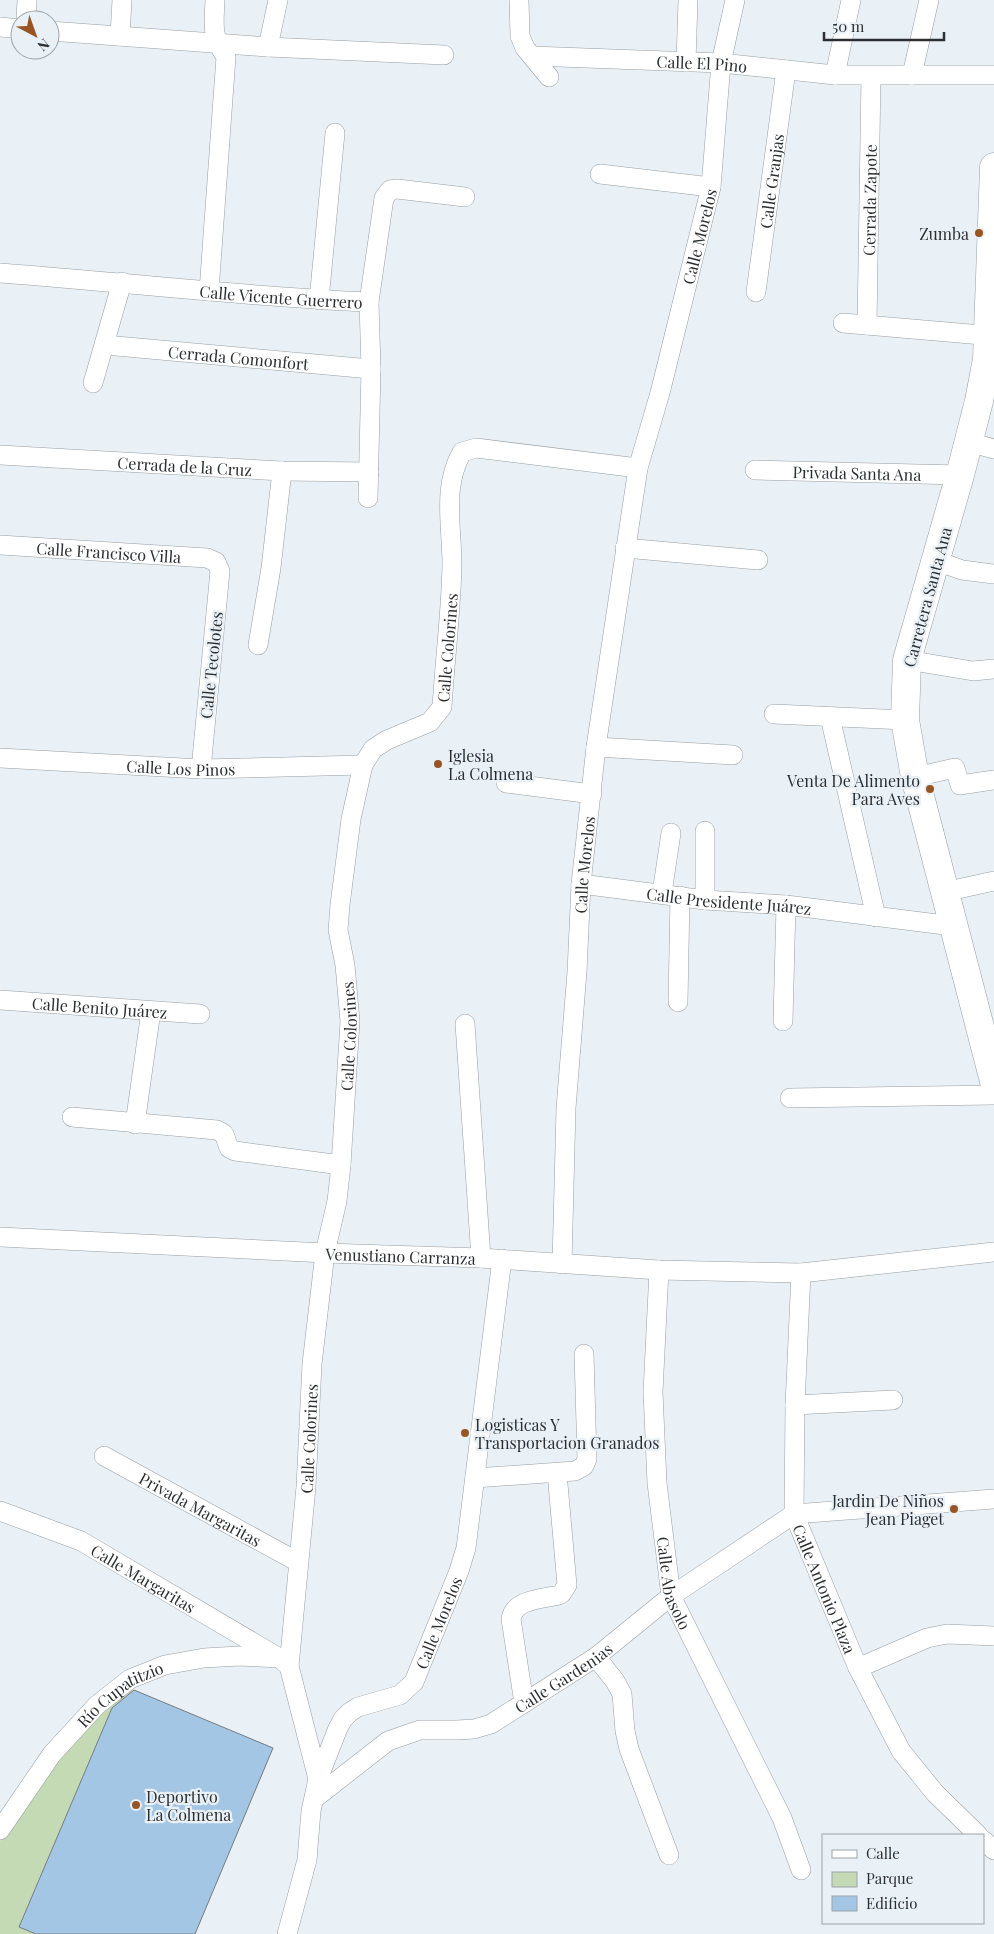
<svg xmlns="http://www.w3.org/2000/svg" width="994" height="1934" font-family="'Playfair Display',serif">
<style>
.green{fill:#c3dab4}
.building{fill:#a4c6e5;stroke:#767c82}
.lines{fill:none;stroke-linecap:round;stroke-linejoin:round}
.minor-casing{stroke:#989ea4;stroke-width:20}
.secondary-casing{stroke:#989ea4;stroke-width:29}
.minor{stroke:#fff;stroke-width:19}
.secondary{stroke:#fff;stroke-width:28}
.poi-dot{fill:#985524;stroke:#e9f0f6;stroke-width:2}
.labels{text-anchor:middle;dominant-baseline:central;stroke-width:4.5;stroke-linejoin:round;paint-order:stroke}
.street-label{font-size:16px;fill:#2c2f31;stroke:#e9f0f6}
.poi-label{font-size:16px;fill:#2c2f31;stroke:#e9f0f6;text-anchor:end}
</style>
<rect width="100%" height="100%" fill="#e9f0f6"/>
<path class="green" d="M121,1685L273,1748L195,1934H0V1841L43,1769Z"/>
<path class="building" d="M134,1690L273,1748L195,1934H36L19,1927L112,1708Z"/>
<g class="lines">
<defs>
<g id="minor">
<path d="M519,0L520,36L525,48L549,77"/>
<path d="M26,20L27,0"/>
<path d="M0,27L20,29"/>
<path d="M50,31L268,47L444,55"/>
<path d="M120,36L122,0"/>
<path d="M268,47L278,0"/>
<path id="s1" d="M532,56L721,63L835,75H994"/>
<path d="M686,62L688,0"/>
<path d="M835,75L851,0"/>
<path d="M912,75L929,0"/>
<path d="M600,174L711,187"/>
<path id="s2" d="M0,273C123,282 246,297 369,302"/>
<path d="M209,291L226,57C211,35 214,26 215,0"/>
<path id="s3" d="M756,292L786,70"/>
<path d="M319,300L335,133"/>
<path d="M843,323L994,336"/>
<path id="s4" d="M867,325L871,76"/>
<path id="s5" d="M105,345L371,369"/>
<path d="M93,383L122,282"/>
<path d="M969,442L994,449"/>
<path id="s6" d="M0,455L282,471L369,472"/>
<path id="s7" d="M755,470L960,475"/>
<path d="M368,498L371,369L369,302L384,198L390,190L397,189L465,197"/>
<path id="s8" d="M0,545L207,558L216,562L220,571L201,769"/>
<path d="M625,548L758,560"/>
<path d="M937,561L962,570L994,574"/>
<path d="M258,645L271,568L282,471"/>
<path d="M907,660L973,671L994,669"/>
<path d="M774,714L905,720"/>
<path d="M830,717L876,917"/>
<path d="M596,747L733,755"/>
<path id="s9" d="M0,758L201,769L363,765"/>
<path d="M915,777L955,768L960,785L994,780"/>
<path d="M506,783L592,794"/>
<path id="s10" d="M581,884L705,900L786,905L953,926"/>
<path d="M944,892L994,881"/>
<path d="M662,893L671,833"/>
<path d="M705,900V831"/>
<path id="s11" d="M0,1000L200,1014"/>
<path d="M678,1002L680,896"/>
<path d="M783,1021L786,905"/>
<path d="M465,1024L481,1258"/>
<path d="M790,1098L994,1095"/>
<path d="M72,1117L217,1130L224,1134L229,1148L235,1151L341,1165"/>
<path d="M135,1124L151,1011"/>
<path id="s12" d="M0,1237L325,1253L481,1258L659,1270L801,1273L994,1252"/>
<path id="s13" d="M562,1264L566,1108L577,972L581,884L596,747L638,468L660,393L711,187L721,63L735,0"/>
<path id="s14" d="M659,1270L653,1392L657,1483L671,1596L782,1818L801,1870"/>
<path id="s15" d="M801,1273L795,1405L794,1514L858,1668L901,1751L935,1793L978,1835"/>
<path d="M795,1405L893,1400"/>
<path id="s16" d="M104,1456L298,1562"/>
<path d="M475,1478L575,1471L584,1466L587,1459L584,1354"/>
<path id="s17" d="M0,1511L81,1541L276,1656"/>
<path d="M596,1657L615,1681L622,1694L625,1731L629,1749L669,1855"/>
<path d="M858,1668L927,1638L947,1634L994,1636"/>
<path d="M524,1703L511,1619C514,1599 542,1599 559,1595L562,1593L567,1585L557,1473"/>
<path id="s18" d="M318,1779L289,1666L306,1487L312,1364L325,1253L337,1201L341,1165L350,1021L345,965L338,930L340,905L351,819L363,765L373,749L387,740L430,722L442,707C445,659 451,612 452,565C452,526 442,487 462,452L476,448L638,468"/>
<path id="s19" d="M315,1798L388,1741L420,1730H457L474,1729L491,1724L596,1657L671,1596L794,1514L994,1499"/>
<path id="s20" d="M0,1830L52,1754L97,1705L130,1679L165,1665L204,1658L239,1656L279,1658L289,1666"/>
<path d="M983,1840L994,1850"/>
<path id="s21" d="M287,1934L307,1860L311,1811L318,1779L338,1728L343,1719L350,1712L358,1707L400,1695L414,1682L459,1571L466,1548L502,1259"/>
</g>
<path id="secondary" d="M994,167L987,359L979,401L960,475L907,660L905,720L915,777L994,1081"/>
</defs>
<use href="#minor" class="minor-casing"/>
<use href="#secondary" class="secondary-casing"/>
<use href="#minor" class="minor"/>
<use href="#secondary" class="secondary"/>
</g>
<g class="poi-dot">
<circle cx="979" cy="233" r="5"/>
<circle cx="438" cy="764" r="5"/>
<circle cx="930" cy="789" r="5"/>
<circle cx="465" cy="1433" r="5"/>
<circle cx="954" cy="1509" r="5"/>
<circle cx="136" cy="1805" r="5"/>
</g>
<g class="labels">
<g class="street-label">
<text stroke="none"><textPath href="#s1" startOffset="170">Calle El Pino</textPath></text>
<text stroke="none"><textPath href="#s3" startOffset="112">Calle Granjas</textPath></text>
<text stroke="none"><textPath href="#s4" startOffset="125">Cerrada Zapote</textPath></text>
<text stroke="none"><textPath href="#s13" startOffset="1040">Calle Morelos</textPath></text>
<text stroke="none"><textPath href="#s2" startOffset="282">Calle Vicente Guerrero</textPath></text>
<text stroke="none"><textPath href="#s5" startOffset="134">Cerrada Comonfort</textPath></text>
<text stroke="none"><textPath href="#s6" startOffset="185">Cerrada de la Cruz</textPath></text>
<text stroke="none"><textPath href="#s7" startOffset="102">Privada Santa Ana</textPath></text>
<text stroke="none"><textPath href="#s8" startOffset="109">Calle Francisco Villa</textPath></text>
<text transform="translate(927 597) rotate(-75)">Carretera Santa Ana</text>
<text stroke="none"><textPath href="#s18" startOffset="1185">Calle Colorines</textPath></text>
<text transform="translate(211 665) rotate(-84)">Calle Tecolotes</text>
<text stroke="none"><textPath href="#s9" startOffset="181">Calle Los Pinos</textPath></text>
<text stroke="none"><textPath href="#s13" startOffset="400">Calle Morelos</textPath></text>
<text stroke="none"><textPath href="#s10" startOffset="149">Calle Presidente Juárez</textPath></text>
<text stroke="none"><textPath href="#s11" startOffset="100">Calle Benito Juárez</textPath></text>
<text stroke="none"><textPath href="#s18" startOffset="750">Calle Colorines</textPath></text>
<text stroke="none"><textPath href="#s12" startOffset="401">Venustiano Carranza</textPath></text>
<text stroke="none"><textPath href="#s18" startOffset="345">Calle Colorines</textPath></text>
<text stroke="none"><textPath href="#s16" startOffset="110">Privada Margaritas</textPath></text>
<text stroke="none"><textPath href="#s17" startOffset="159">Calle Margaritas</textPath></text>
<text stroke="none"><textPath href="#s14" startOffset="315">Calle Abasolo</textPath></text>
<text stroke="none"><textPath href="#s15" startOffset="322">Calle Antonio Plaza</textPath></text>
<text stroke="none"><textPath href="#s21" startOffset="370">Calle Morelos</textPath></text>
<text stroke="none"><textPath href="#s19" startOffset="284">Calle Gardenias</textPath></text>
<text stroke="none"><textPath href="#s20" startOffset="184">Río Cupatitzio</textPath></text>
</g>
<g class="poi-label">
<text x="969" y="233">Zumba</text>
<text x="448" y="755" text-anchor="start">Iglesia<tspan x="448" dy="18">La Colmena</tspan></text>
<text x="920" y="780">Venta De Alimento<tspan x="920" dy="18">Para Aves</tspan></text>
<text x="475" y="1424" text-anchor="start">Logisticas Y<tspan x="475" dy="18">Transportacion Granados</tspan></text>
<text x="944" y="1500">Jardin De Niños<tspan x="944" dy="18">Jean Piaget</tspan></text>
<text x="146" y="1796" text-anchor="start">Deportivo<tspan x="146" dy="18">La Colmena</tspan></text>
</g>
</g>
<rect x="822" y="1834" width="162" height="90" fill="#e9f0f6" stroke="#9da3a7"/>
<rect x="832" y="1850" width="25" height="8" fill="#ffffff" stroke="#9da3a7"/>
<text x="866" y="1859" font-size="15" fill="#2c2f31">Calle</text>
<rect x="832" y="1872" width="25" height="15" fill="#c3dab4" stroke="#9da3a7"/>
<text x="866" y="1884" font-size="15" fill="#2c2f31">Parque</text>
<rect x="832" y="1896" width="25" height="15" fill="#a4c6e5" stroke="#9da3a7"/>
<text x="866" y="1909" font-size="15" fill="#2c2f31">Edificio</text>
<g transform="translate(35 35) rotate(139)"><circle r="24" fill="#e9f0f6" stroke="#9da3a7"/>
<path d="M0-4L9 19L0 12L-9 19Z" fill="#985524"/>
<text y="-8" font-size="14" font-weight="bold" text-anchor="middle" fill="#2c2f31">N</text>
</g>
<path d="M824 32v8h120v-8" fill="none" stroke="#2c2f31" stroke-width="2.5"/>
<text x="832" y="32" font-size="15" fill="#2c2f31" stroke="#e9f0f6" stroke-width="4" paint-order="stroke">50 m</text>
</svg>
